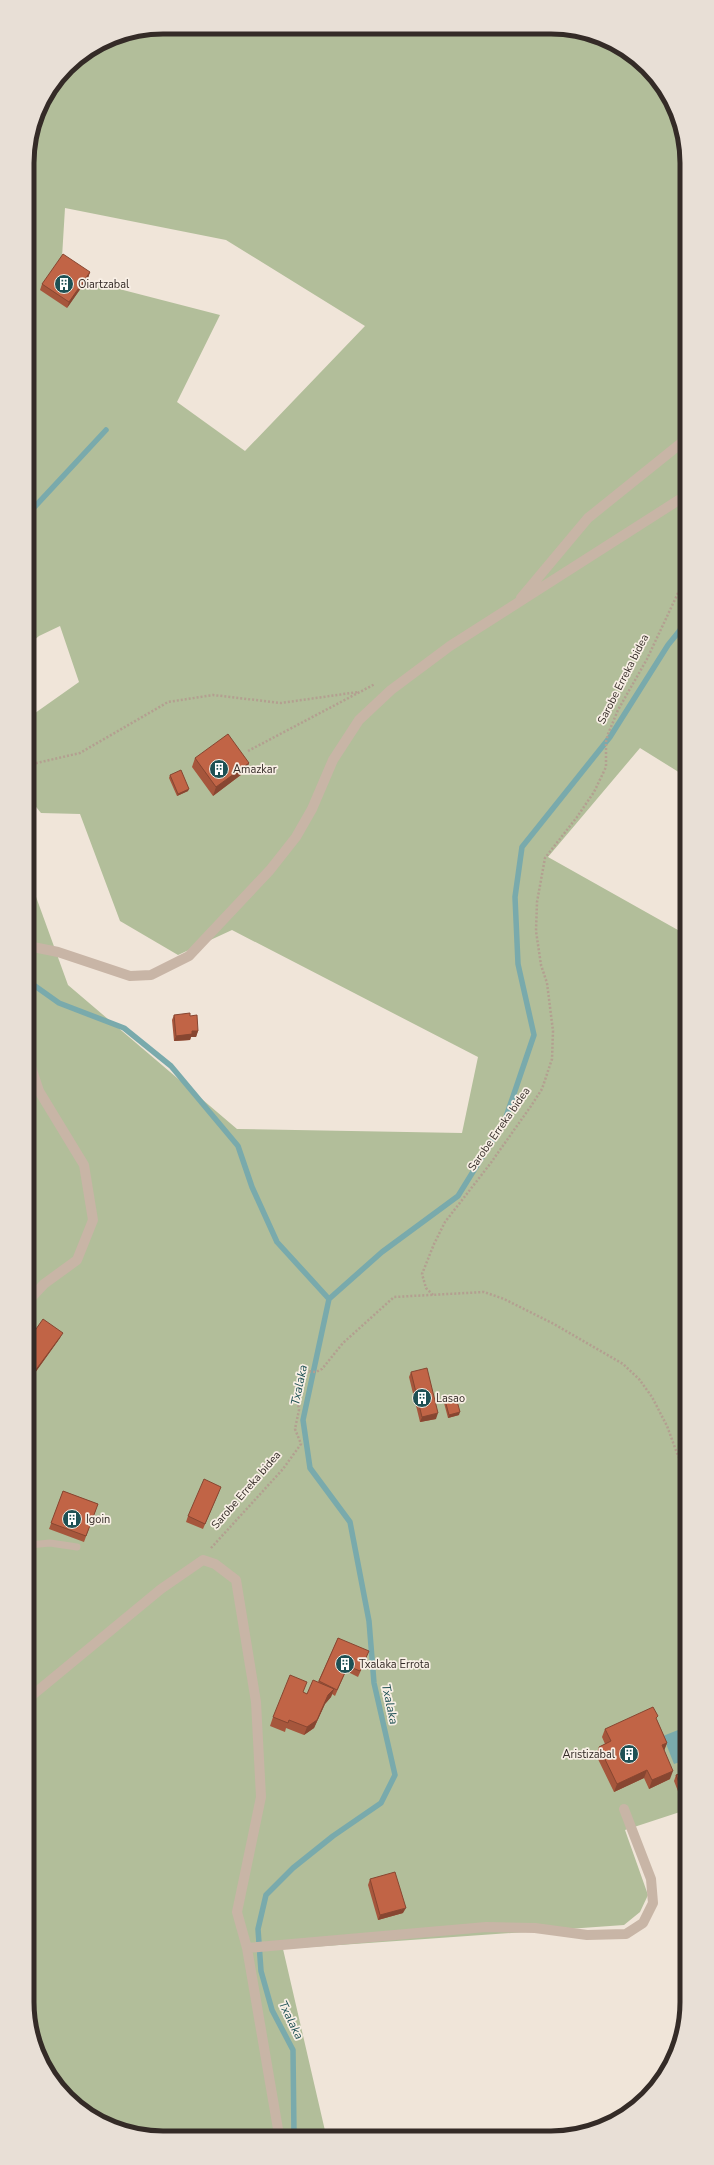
<svg xmlns="http://www.w3.org/2000/svg" width="714" height="2165" font-family="'Nunito Sans',sans-serif">
<style>
.green{fill:#b2be9a;fill-rule:evenodd}
.water{fill:#79aaac}
.lines{fill:none;stroke-linecap:round;stroke-linejoin:round}
.stream{stroke:#79aaac;stroke-width:5.5}
.path{stroke:#b39f90;stroke-width:2.5;stroke-dasharray:2 2;stroke-linecap:butt}
.lane{stroke:#c8b5a6;stroke-width:7}
.street{stroke:#c8b5a6;stroke-width:10}
.wall{fill:#a6563c}
.shaded-wall{fill:#874631}
.building{fill:#c16446;stroke:#874631}
.labels{text-anchor:middle;dominant-baseline:central;stroke-width:3.5;stroke-linejoin:round;paint-order:stroke}
.poi-label{font-size:11px;fill:#342b27;stroke:#f8efe5;text-anchor:start}
.street-label{font-size:11px;fill:#342b27;stroke:#f8efe5}
.water-label{font-size:12px;font-style:italic;fill:#1e5054;stroke:#f8efe5}
.rim{fill:none;stroke:#342b27;stroke-width:5}
</style>
<rect width="100%" height="100%" fill="#f0e5d9"/>
<path class="green" d="M163,27L578,30L619,45L647,67L673,103L684,137L685,776L640,748L548,857L685,934L686,1810L625,1830L648,1895L640,1912L624,1925L283,1949L326,2135H137L103,2124L67,2098L41,2062L30,2028L28,899L35,894L68,985L237,1129L462,1133L478,1057L232,930L178,955L120,921L80,814L41,813L28,797V718L79,682L60,626L39,636L28,645L27,154L41,103L73,61L111,37ZM65,208L226,240L365,326L245,451L177,402L220,315L61,274Z"/>
<path class="water" d="M678,1730L686,1754V1760L674,1764L663,1736Z"/>
<g class="lines">
<path class="stream" d="M28,514L106,430
M28,981L59,1003L124,1028L171,1066L238,1146L252,1187L277,1242L329,1299
M294,2135L293,2050L272,2010L261,1971L258,1929L266,1895L293,1868L333,1836L381,1803L395,1775L374,1683L369,1621L350,1522L310,1468L303,1420L329,1299L382,1252L458,1196L505,1120L534,1035L518,964L515,897L522,847L610,737L668,645L685,624"/>
<path class="path" d="M248,751L375,684
M28,765L80,753L168,702L213,695L281,703L358,692
M433,1295L426,1288L422,1274L434,1244L445,1222L490,1164L531,1106L542,1089L552,1059L553,1031L547,983L541,965L536,931L537,902L545,858L577,817L594,792L606,767V742L608,734L618,710L647,659L678,593L685,581
M211,1548L283,1469L301,1444L295,1429L299,1410L297,1395L308,1371L316,1372L322,1369L343,1343L394,1297L484,1292L504,1299L554,1324L623,1364L639,1379L652,1397L667,1426L678,1456L686,1466"/>
<path class="lane" d="M29,1545L50,1543L77,1547"/>
<path class="street" d="M521,598L588,518L685,440
M28,946L58,952L130,976L151,975L189,956L270,870L296,837L312,809L333,760L359,720L391,690L450,646L685,496
M28,1058L39,1091L84,1165L93,1220L77,1260L44,1284L29,1300
M29,1698L161,1589L203,1560L215,1564L236,1580L256,1702L261,1797L237,1912L247,1948L486,1927L535,1928L587,1935L626,1934L643,1923L653,1903L651,1879L624,1809
M247,1948L279,2135"/>
</g>
<path class="wall" d="M90,272L88,278L67,308L40,290L42,284Z
M195,758L249,763L246,771L213,796L192,767Z
M170,775L188,791L177,796L169,778Z
M174,1015L190,1016L198,1031L196,1037H191L190,1040L174,1041L172,1020Z
M60,1338L32,1377L29,1374V1339Z
M411,1372L436,1419L420,1422L409,1377Z
M445,1400L459,1415L448,1418L444,1403Z
M63,1491L98,1504L84,1542L49,1529Z
M219,1492L203,1529L186,1522L188,1516Z
M338,1638L367,1657L358,1677L346,1671L335,1696L332,1694L331,1697L325,1704L314,1728L304,1735L286,1728L285,1732L270,1726L273,1717L303,1692L307,1694L318,1682Z
M657,1720L667,1743L664,1750L670,1779L649,1789L644,1778L614,1792L596,1755L599,1747L605,1744L602,1737L605,1729Z
M686,1771V1796L681,1799L674,1781L676,1775Z
M370,1879L403,1913L378,1920L368,1885Z"/>
<path class="shaded-wall" d="M90,272L88,278L67,308L69,302Z
M249,763L246,771L213,796L216,787Z
M189,789L188,791L177,796L178,794Z
M192,1031H198L196,1037H191L190,1040L174,1041L176,1036Z
M63,1333L60,1338L32,1377L35,1371Z
M460,1412L459,1415L448,1418L449,1415Z
M438,1413L436,1419L420,1422L422,1417Z
M334,1689L331,1697L325,1704L314,1728L304,1735L307,1727L328,1695Z
M667,1743L664,1751L662,1745Z
M647,1770L644,1778L614,1792L617,1784Z
M673,1771L670,1779L649,1789L652,1780Z
M686,1792V1796L681,1799L683,1793Z
M406,1908L403,1913L378,1920L380,1915Z"/>
<path class="building" d="M63,254L90,272L69,302L42,284Z
M228,734L249,763L216,787L195,758Z
M181,770L189,789L178,794L170,775Z
M190,1013V1016L197,1015L198,1031H192V1034L176,1036L174,1015Z
M43,1319L63,1333L35,1371L29,1367V1339Z
M427,1368L438,1413L422,1417L411,1372Z
M456,1397L460,1412L449,1415L445,1400Z
M204,1479L221,1487L205,1524L188,1516Z
M63,1491L98,1504L86,1536L51,1523Z
M338,1638L369,1651L360,1671L348,1666L337,1690L319,1681Z
M290,1675L307,1682L303,1692L307,1694L313,1680L334,1689L328,1695L317,1720L307,1727L289,1720L288,1723L273,1717Z
M653,1707L658,1716L656,1718L667,1743L662,1745L673,1771L652,1780L647,1770L617,1784L599,1747L611,1741L605,1729Z
M686,1771V1792L683,1793L676,1775Z
M395,1872L406,1908L380,1915L370,1879Z"/>
<defs>
<symbol id="building-disc" viewBox="-11 -11 22 22"><circle r="9.5" fill="#1e5054" stroke="#f8efe5"/><path d="M-4-6H4V6H1V3H-1V6H-4ZM-2.5-4.3h1.7v1.8h-1.7ZM.8-4.3h1.7v1.8H.8ZM-2.5-1h1.7V.8h-1.7ZM.8-1h1.7V.8H.8Z" fill="#fff"/></symbol>
</defs>
<g fill-rule="evenodd">
<use href="#building-disc" x="53" y="273" width="22" height="22"/>
<use href="#building-disc" x="208" y="758" width="22" height="22"/>
<use href="#building-disc" x="411" y="1387" width="22" height="22"/>
<use href="#building-disc" x="61" y="1508" width="22" height="22"/>
<use href="#building-disc" x="334" y="1653" width="22" height="22"/>
<use href="#building-disc" x="618" y="1743" width="22" height="22"/>
</g>
<g class="labels">
<g class="poi-label">
<text x="78" y="284">Oiartzabal</text>
<text x="233" y="769">Amazkar</text>
<text x="436" y="1398">Lasao</text>
<text x="86" y="1519">Igoin</text>
<text x="359" y="1664">Txalaka Errota</text>
<text x="615" y="1754" text-anchor="end">Aristizabal</text>
</g>
<g class="street-label">
<text transform="translate(623 679) rotate(-63)">Sarobe Erreka bidea</text>
<text transform="translate(499 1129) rotate(-55)">Sarobe Erreka bidea</text>
<text transform="translate(246 1490) rotate(-49)">Sarobe Erreka bidea</text>
</g>
<g class="water-label">
<text transform="translate(299 1385) rotate(-78)">Txalaka</text>
<text transform="translate(390 1704) rotate(78)">Txalaka</text>
<text transform="translate(291 2020) rotate(64)">Txalaka</text>
</g>
</g>
<path d="M0 0H714V2165H0ZM163 34H551A129 129 0 0 1 680 163V2002A129 129 0 0 1 551 2131H163A129 129 0 0 1 34 2002V163A129 129 0 0 1 163 34Z" fill="#e8dfd6" fill-rule="evenodd"/>
<path class="rim" d="M163 34H551A129 129 0 0 1 680 163V2002A129 129 0 0 1 551 2131H163A129 129 0 0 1 34 2002V163A129 129 0 0 1 163 34Z"/>
</svg>
